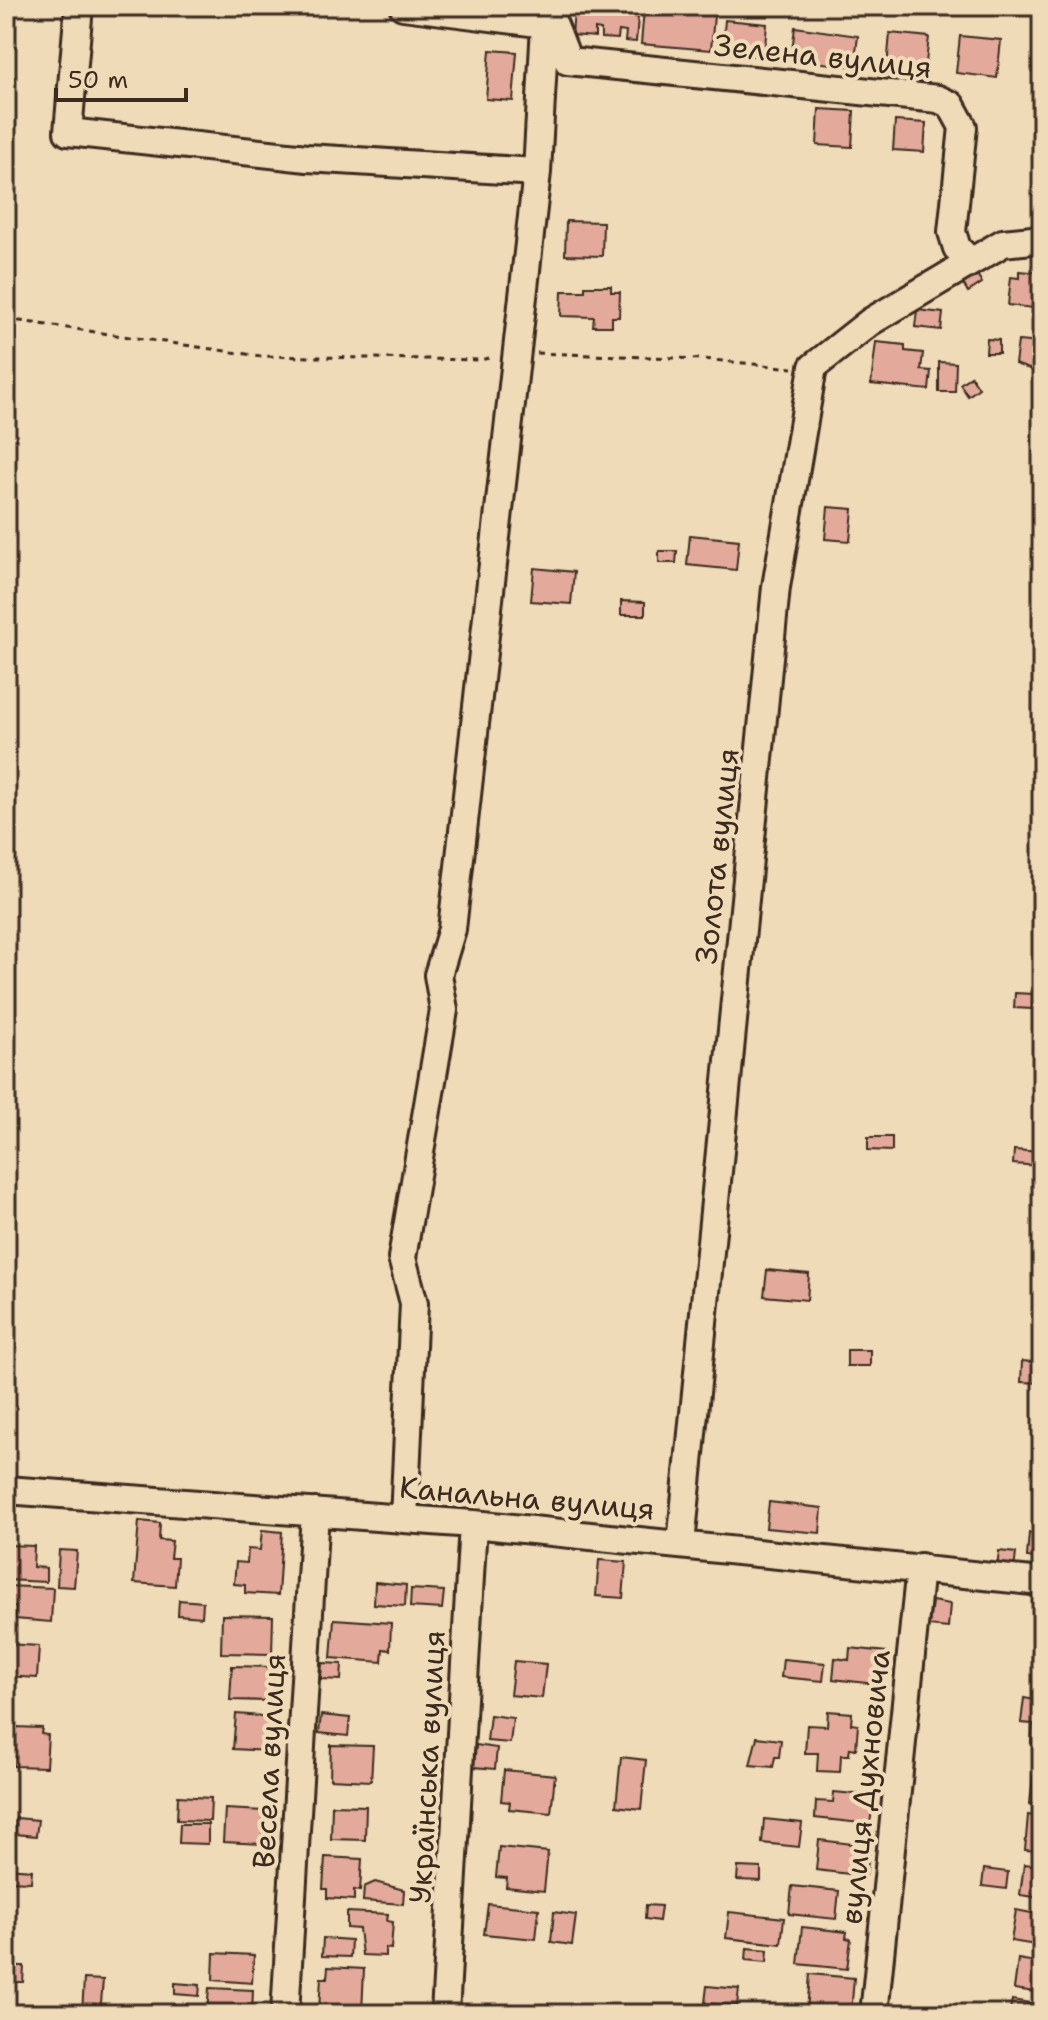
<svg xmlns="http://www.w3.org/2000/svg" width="1048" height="2020" font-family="'Shantell Sans',sans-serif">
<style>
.building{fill:#e3aa9c;stroke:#3b2a1e;stroke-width:2}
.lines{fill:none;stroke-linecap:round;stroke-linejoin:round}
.minor-casing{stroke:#3b2a1e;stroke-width:32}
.path{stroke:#3b2a1e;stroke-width:3;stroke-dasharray:6 6;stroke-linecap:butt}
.minor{stroke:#f0dbb9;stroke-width:26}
.labels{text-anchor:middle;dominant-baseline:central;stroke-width:8;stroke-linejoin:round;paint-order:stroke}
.street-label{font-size:30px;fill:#3b2a1e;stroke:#f0dbb9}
</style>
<rect width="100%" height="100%" fill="#f0dbb9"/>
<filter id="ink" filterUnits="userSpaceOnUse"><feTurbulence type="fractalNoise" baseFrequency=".0125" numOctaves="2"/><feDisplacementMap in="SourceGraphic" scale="16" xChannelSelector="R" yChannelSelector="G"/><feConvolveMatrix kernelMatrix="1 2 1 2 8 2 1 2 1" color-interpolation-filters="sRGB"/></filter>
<g filter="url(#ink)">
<path class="building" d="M582,9L638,17L636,42L625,41L626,32L619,31L618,39L601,38V30L595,29V37L572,35L574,11Z
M644,9L714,15L711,50L641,44Z
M725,20L767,24L764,57L722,52Z
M795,27L858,36L854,67L791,59Z
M890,33L929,37L925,71L887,67Z
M960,36L1001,40L997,78L956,73Z
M490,50L517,52L513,101L486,99Z
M819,109L854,111L852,147L817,145Z
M895,121L926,123L924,152L893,150Z
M566,221L603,222L602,256L565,255Z
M974,269L982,283L968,292L960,278Z
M1019,271L1042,273V309L1008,305L1011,277L1019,278Z
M585,286H611V292H620L619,317H612V326H593L594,317L561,316L562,291H585Z
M917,310L943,313L941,330L915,327Z
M987,339L999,340V353H986Z
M1018,341L1042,343L1041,361H1037L1032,370L1015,364Z
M876,342L905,345V351L923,353L921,370L931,371L929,390L871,384Z
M939,362L956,363L955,392H939Z
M971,376L979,388L968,396L960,384Z
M828,507L853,509L850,541L825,539Z
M690,535L739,540L736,570L687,565Z
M659,551H677L676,563H659Z
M534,568L574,572L571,604L531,601Z
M621,601L645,602V615H621Z
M1015,993L1033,994L1032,1009L1014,1008Z
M868,1137H892V1151L868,1150Z
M1014,1150L1041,1152L1040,1166L1013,1164Z
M767,1270L809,1274L807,1300L764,1296Z
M847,1350H870V1366H847Z
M1022,1361L1042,1363V1383L1021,1382Z
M769,1502L822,1508L820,1533L766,1528Z
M139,1521L160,1523L159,1540L172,1541L170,1558H177L175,1586L134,1583Z
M262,1530L282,1532L278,1595L245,1593V1585L234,1584L236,1562L247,1563L248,1549L260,1550Z
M1029,1533L1042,1535V1559L1027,1557Z
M6,1545L34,1546L33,1567L46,1568V1582L6,1580Z
M59,1550L77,1551L74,1587L57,1586Z
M999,1551L1016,1553L1014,1571L997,1569Z
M599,1560L626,1562L623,1598L596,1596Z
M375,1582L406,1585L405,1606L374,1604Z
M6,1586L53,1588L51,1622L15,1619L16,1607H6Z
M411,1589L444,1591L442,1609L410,1607Z
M179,1600L203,1602L202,1617L178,1615Z
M932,1601L950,1604L948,1628L929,1626Z
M222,1615L273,1616L272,1654L221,1653Z
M1036,1615H1042V1659L1032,1658Z
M334,1619L391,1623L390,1650L383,1649L382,1662L331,1658Z
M6,1644L39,1646L37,1678L6,1676Z
M850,1648L886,1652L883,1685L833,1679L835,1658L849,1660Z
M783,1659L825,1663L823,1681L781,1677Z
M514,1661L546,1664L542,1698L510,1695Z
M322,1663L342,1664L341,1680L321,1679Z
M232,1666L272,1667L270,1701L230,1700Z
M6,1686L12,1687L10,1720H6Z
M1024,1698L1042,1701V1745L1031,1743L1033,1724L1021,1723Z
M828,1711L852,1713L851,1724L858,1725L856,1749L850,1748L849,1755H841L840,1772L817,1771L818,1753H805L807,1725L827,1726Z
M236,1714L273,1717L271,1751L233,1749Z
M321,1715L350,1718L348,1736L319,1733Z
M490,1715L513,1718L510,1743L487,1741Z
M15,1727L42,1728L41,1734L48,1735L46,1767L13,1766Z
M757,1737L781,1740L779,1757H775L773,1767L750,1765Z
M331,1745L373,1746L371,1781L330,1779Z
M476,1745L497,1748L495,1769L474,1767Z
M621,1757L646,1760L641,1809L616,1806Z
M504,1770L555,1775L551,1813L509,1809L510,1802L501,1801Z
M1033,1776L1042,1778V1806L1030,1804Z
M834,1792L874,1796L870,1824L815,1818L816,1801L833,1802Z
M178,1796L211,1798L210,1821L177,1820Z
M332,1805L366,1806L365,1840L331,1839Z
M225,1809L264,1811L262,1844L223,1842Z
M1028,1815L1042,1817V1851L1025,1850Z
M16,1818L38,1820L36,1836L15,1834Z
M764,1819L802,1823L799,1847L762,1843Z
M180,1824H208V1844L179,1843Z
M819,1840L870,1846L866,1876L816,1870Z
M423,1844L446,1847L444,1865L421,1863Z
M499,1847L548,1852L544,1891L506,1887L507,1878L496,1877Z
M325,1857L362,1859L360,1891L354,1890V1900L327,1898V1889H323Z
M1024,1864L1042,1866V1898L1020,1895Z
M738,1867L761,1868V1881L737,1880Z
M6,1868L32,1870L31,1882L6,1881Z
M984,1869L1008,1872L1006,1889L982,1886Z
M375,1882L404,1890L403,1904L363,1901L364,1887Z
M792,1886L839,1891L836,1919L789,1914Z
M488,1904L539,1909L536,1939L484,1934Z
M646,1905L661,1906L659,1921L645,1919Z
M1016,1910L1042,1915V1946L1011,1941Z
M347,1912L388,1914L387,1921L393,1922L391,1949L385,1948V1956L362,1955L359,1929L347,1928Z
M554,1912L576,1915L572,1945L551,1942Z
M729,1912L784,1918L781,1944L726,1938Z
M802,1927L847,1932L846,1938L851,1939L847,1969L798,1964Z
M323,1938L351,1940L350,1957L322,1956Z
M747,1948L768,1950L767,1962L746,1960Z
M214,1953L254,1955L252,1983L213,1980Z
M1018,1959L1042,1963V1993L1014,1989Z
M6,1966H24L23,1982H6Z
M328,1967L364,1969L362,2013L319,2010L321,1978H327Z
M810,1974L854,1978L851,2014L807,2011Z
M84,1979L103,1980L100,2014H82Z
M175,1983L200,1985L199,1996L175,1994Z
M707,1986L739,1989L737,2006L705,2003Z
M209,1988L253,1990L252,2014H207Z
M1012,2000L1042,2005V2014H1009Z"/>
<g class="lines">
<defs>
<path id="minor" d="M79,6L68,132L307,158L537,172
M403,6L554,25L568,61L938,99L951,105L963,127L952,232L957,248L970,261
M6,1490L473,1524L1042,1582
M404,1519L414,1303L402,1258L444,1010L438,975L452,929L537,172L546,6
M681,1544L776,587L813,367L870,322L1003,243L1042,239
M285,2014L315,1512
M445,2014L473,1524
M874,2014L920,1567"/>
</defs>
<use href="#minor" class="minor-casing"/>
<path class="path" d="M6,319L260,356L480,360L494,357
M537,353L703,359L793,368"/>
<use href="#minor" class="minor"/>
</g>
</g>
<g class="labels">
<g class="street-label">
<text transform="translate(823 56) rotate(6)">Зелена вулиця</text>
<text transform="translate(717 856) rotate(-84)">Золота вулиця</text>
<text transform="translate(527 1498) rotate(5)">Канальна вулиця</text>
<text transform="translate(269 1761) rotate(-87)">Весела вулиця</text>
<text transform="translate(427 1767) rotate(-87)">Українська вулиця</text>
<text transform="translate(865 1787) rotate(-84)">вулиця Духновича</text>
</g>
</g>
<rect width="1048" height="2020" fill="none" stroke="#f0dbb9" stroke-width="32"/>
<rect x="16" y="16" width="1016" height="1988" fill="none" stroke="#3b2a1e" stroke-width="3" filter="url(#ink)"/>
<path d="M56 88v12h130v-12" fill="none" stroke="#3b2a1e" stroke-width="4"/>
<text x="68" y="88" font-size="24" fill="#3b2a1e" stroke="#f0dbb9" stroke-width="6" paint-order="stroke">50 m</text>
</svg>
